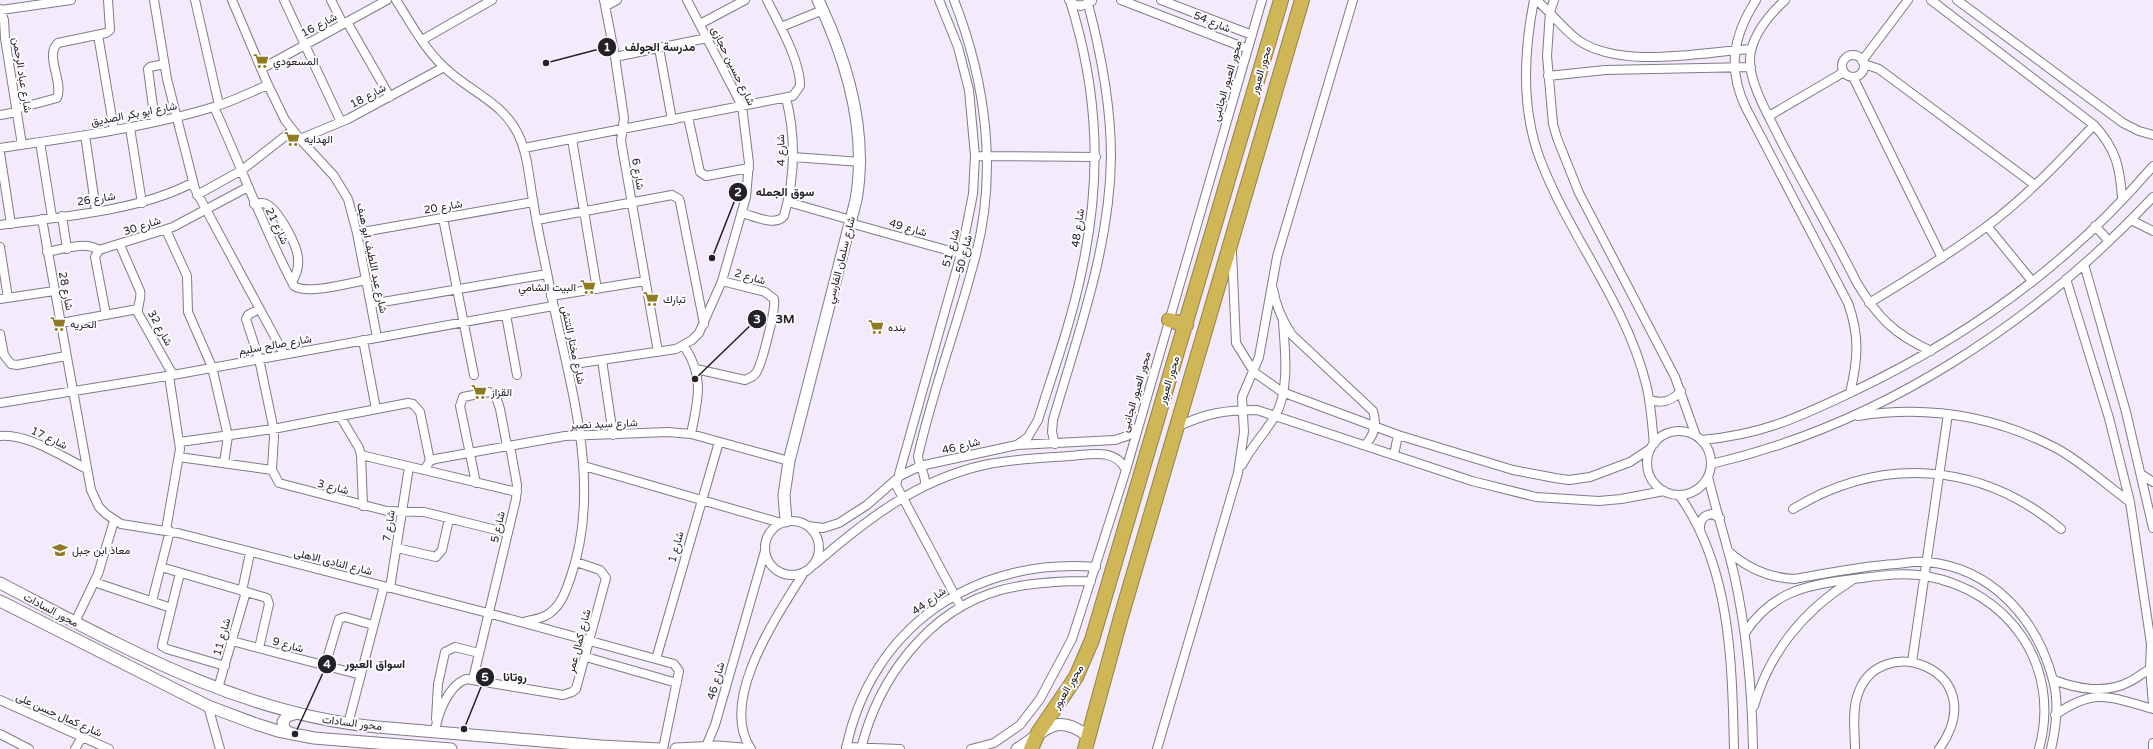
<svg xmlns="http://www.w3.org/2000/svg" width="2153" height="749" font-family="'Varela Round',Vazirmatn,sans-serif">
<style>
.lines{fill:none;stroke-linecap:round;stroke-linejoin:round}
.street-casing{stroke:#827a88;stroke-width:10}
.secondary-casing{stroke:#827a88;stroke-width:13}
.highway-casing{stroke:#938247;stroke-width:16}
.street{stroke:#fff;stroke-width:8}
.secondary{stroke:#fff;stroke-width:11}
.highway{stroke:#cfb758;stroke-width:14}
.labels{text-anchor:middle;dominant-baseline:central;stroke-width:4;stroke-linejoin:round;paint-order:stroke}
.street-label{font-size:11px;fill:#242127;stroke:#fcfbfe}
.poi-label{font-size:11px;fill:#242127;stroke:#fcfbfe;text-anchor:start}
.leader{fill:none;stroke:#242127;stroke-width:1.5}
.callout-dot{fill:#242127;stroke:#fcfbfe;stroke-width:1.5}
.mark-label{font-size:12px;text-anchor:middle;font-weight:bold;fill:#fff}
.callout-label{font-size:12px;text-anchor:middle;font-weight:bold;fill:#242127;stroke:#fcfbfe;stroke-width:4;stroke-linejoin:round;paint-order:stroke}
</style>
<rect width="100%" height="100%" fill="#f3eafb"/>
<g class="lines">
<defs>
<path id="street" d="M154,0L167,79L195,189L284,354
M195,0L219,105
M232,0L268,85L285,120L300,139L334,176L348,199L357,233L377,337
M284,0L341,122
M331,0L343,24
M396,0C410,22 424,48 443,66C468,91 502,101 518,134C528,154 529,179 533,200C537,228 544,256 549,283C567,378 604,480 571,576C566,591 560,609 545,616C539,619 530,620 524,622
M604,0L615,57L624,118L621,141L658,352
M939,0L958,47L969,90L975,156L973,194L961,254L896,485L961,607
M1069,0L1073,4L1081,6L1092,1
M1121,0L1248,49
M1161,0L1252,35
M1534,0C1524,51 1521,109 1540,159C1569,236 1626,303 1646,384C1651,403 1652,424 1654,444
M1536,0C1551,12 1563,29 1578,40C1621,70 1702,52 1751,49
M1554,0L1550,12L1547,56L1553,124L1557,138L1579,193L1675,377L1696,436
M1756,0C1733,36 1727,69 1746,108L1848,303C1860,337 1858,359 1850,393
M1785,0C1769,15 1751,36 1750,59C1749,84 1770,118 1781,141C1806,189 1833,235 1857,283C1878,318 1894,334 1931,351
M1931,0L2094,125C2116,149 2120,167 2122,198
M1957,0L2123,123L2139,131L2153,135
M606,6L617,0
M0,9L4,20L5,38L22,145
M1,10L71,0
M347,22L390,97
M700,24L745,0
M781,27L823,10
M98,35L114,130
M422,40L492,0
M659,48L672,120
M1842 66a11 11 0 1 1 22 0a11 11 0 1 1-22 0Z
M615,57L707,38
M1862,61L1908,0
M1864,64L1879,69L2035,185
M261,69L387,0
M1548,76L1605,70L1751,67
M1853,77L1942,258
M214,107C241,166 263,228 294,286C308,295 349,283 366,280
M16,109L57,98C64,82 44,55 58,43L106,33L110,30L108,0
M0,115L17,112
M1769,116L1844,72
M688,117L700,172L706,176L749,168
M155,122L148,69L150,67L164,64
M130,128L142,203
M85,135L96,211
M300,139L348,119L444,67
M572,139L597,289
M40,142L52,217
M0,148C73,137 146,128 217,106C235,100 251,92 268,85
M524,148L793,96L800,86C801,62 778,22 767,0
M0,153L11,224
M975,156L1096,157
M793,157L861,162
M197,195L242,170L293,130
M788,202L851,220
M254,204C258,203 262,202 266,204C278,209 298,246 298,259C299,267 296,275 292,282
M742,213C754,216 775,227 784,216C795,177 796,137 786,98
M62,216L67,249
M443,218L474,375
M42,219L91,490L99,507L106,514L121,524L178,533L488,613L674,664L679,671L663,749
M537,220L672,195L679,199L680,202L704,324
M2131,220L2153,231
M850,223L961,254
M0,225C60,217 139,211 192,183
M1987,226L2032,281
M2095,226L2109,241
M166,230L187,276L188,312L212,367L228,436L224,463
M357,233L533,202
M120,245L140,291C142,299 137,305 138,313L173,375
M0,247L8,298
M47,252C63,249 85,241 99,250
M1232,252L1236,343L1254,372L1282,392L1398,435L1513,470L1555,478L1569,480L1590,477L1630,462L1650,449
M2084,264L2126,412L2153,528
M2066,279L2109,418L2130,502L2151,644L2150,669L2153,704
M1273,289C1276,307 1282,320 1292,335L1373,411C1377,424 1375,435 1365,445
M551,296L645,281
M0,299L54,291
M1869,303C1909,279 1948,255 1986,227C2026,197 2060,161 2094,125
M371,304L547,274
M259,309L248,315L246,319L259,359L272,421L274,436L272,470L279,483L387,511L424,512L508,533
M106,315L95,257L99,250L173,227L248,187
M506,315L517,375
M61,323L138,309
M0,334L4,355L11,364L17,365L66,356
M363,340L376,409
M684,346C705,377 698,400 691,434
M602,360L613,435
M567,365L676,349L692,340L699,333L722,281L746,197L749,163L742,106L687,0
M696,369L745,380C750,378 753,377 756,373C762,364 776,309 774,299L765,292L722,281
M1650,400C1663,404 1672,401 1681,391
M0,403L173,375L553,306
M340,416L359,448L361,455L363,506
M1858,416C1927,405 1994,416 2056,448C2079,460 2108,486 2130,502
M1177,427C1206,413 1225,410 1257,410L1472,481L1536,497L1599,501L1621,499L1664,491
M1647 463a32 32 0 1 1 64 0a32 32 0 1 1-64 0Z
M0,436C27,433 63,457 87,469
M1701,440C1761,435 1797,418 1850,393C1965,339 2070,263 2153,166
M180,442L273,429L408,403L413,404L420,412L430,461
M1055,444L1052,432L1053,420C1078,334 1110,247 1111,157C1111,106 1101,53 1088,4
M1017,445L1028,437L1038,420C1053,372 1071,323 1081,274C1102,180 1099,93 1070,1
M361,455L517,492
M1394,455L1398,435
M179,457L272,470
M1711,464C1881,425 2035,323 2153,197
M1242,465C1251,447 1265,433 1275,416C1290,391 1285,350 1283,322
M584,466L781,523
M424,470L430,461L435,459L565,436L668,432L691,434L789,461
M2141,474L2153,482
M1708,477C1716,510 1726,541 1734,574C1747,632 1752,690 1753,749
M476,483L460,406L463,397L489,392L495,394L500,409L507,446
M925,485C926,474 919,467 918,456C933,389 958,324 975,258C998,172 986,82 954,0
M1679,495C1731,567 1732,663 1734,749
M1793,509C1882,455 1981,462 2061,529
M765 548a27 27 0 1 1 54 0a27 27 0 1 1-54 0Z
M808,526L823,528L839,523L867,505L900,476L920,466L1017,445L1115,440L1127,436L1137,428
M1700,528C1700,519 1704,515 1712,514L1720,518
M166,530L180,449L169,376
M397,548L436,557L442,550L449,519
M1728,551C1747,568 1768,578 1795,579C1828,573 1862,566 1896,564C1906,563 1917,561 1927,562C1992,568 2037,619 2053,680C2059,701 2056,728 2051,749
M815,564C866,520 917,480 984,465C1012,459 1041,458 1069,456C1089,455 1115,447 1126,470
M161,567L267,598L269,604L259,648
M180,573L162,646L167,649L225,666
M94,582L171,608
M390,588L409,467
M242,591L250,553
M152,601L170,531
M75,622L98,574L114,521
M1745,633C1771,592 1808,584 1854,579C1878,576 1902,572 1926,576C2009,591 2062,666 2039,749
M232,641L361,675
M586,657L677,683
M656,659L719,442
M1912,662L1948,414
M325,666L339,619L345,617L373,625
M473,679L516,499L517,485L510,446
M2054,680C2077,689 2106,694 2129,682C2138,678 2144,671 2153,668
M218,688L246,592
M0,700L109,749
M208,706L220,749
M1754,706C1769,653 1804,610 1851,581
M2055,715C2095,687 2110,697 2153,709
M436,719L438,684L445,652L455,647L479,653
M348,724L384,586
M435,731C438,713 448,686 466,679L563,695L572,692L576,689L606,578L600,570L576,562
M0,734L29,749
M846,747L900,749
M75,749L82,737
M705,749L715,725L765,551
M751,749C718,701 777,616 803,574
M846,749C871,627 974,557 1096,567
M861,749C878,679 928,610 1001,590C1030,582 1061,581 1091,581
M971,749L994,743L1020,725L1040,699L1072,639L1126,470L1262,0
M1157,749L1238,473L1244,432L1242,397L1259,357L1277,257L1353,0
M1855,749C1855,733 1852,713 1857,697C1877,627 1996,670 1939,749
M2153,749V743"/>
<path id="secondary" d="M786,521L784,495L789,461L856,200C868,132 847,61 818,0
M0,583C121,646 239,714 377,727L601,746L660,749
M0,601L208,706L256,724L278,731L314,738L451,749
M290,733L284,729L283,722L287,716L294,714
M676,749L718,747L742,749
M1017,749C1044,734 1053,710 1088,736"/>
<path id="highway" d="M1169,320L1186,325
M1031,749L1038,733L1076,677L1092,640L1281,0
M1085,749L1121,617L1302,0"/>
</defs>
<use href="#street" class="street-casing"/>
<use href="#secondary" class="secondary-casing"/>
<use href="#highway" class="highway-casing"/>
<use href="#street" class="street"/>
<use href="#secondary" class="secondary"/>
<use href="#highway" class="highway"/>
</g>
<defs>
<symbol id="supermarket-bare" viewBox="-9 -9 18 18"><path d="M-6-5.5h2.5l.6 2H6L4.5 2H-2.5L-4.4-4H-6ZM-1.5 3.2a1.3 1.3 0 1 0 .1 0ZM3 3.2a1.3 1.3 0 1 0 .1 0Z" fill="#8f7b21" stroke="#fcfbfe" stroke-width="2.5" paint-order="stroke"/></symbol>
<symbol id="school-bare" viewBox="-9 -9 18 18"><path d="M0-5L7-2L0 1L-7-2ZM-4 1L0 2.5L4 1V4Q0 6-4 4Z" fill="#8f7b21" stroke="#fcfbfe" stroke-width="2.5" paint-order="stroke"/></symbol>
</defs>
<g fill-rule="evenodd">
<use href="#supermarket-bare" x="250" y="50" width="22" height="22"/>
<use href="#supermarket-bare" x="281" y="128" width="22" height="22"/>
<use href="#supermarket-bare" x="577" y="276" width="22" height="22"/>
<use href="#supermarket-bare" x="640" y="288" width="22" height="22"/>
<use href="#supermarket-bare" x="47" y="313" width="22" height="22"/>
<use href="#supermarket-bare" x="865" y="316" width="22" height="22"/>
<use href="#supermarket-bare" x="468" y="381" width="22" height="22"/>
<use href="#school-bare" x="49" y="539" width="22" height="22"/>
</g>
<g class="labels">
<g class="street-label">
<text transform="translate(1212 22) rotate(22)">شارع 54</text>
<text transform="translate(319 25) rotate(-28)">شارع 16</text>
<text transform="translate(733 66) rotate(64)">شارع حسين حجازى</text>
<text transform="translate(1261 70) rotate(-74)">محور العبور</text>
<text transform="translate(22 75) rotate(81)">شارع عباد الرحمن</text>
<text transform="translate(1227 81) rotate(-74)">محور العبور الجانبى</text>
<text transform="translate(368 96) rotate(-28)">شارع 18</text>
<text transform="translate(134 114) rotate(-11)">شارع ابو بكر الصديق</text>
<text transform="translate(781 150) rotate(-91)">شارع 4</text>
<text transform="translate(638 174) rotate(81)">شارع 6</text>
<text transform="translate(96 199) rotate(-9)">شارع 26</text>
<text transform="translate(443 207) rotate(-10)">شارع 20</text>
<text transform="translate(142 226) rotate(-18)">شارع 30</text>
<text transform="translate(277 226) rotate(64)">شارع 21</text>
<text transform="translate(908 228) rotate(16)">شارع 49</text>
<text transform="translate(1078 228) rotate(-82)">شارع 48</text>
<text transform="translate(951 248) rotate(-75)">شارع 51</text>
<text transform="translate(964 254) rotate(-76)">شارع 50</text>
<text transform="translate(372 258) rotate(78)">شارع عبد اللطيف ابو هيف</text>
<text transform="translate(841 260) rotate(-76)">شارع سلمان الفارسي</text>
<text transform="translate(750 277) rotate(16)">شارع 2</text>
<text transform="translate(66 291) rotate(79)">شارع 28</text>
<text transform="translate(160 328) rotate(61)">شارع 32</text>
<text transform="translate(275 345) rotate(-10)">شارع صالح سليم</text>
<text transform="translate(573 345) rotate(78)">شارع مختار التتش</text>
<text transform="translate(1169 380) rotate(-73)">محور العبور</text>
<text transform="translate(1136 392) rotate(-74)">محور العبور الجانبى</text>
<text transform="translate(604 424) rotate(-2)">شارع سيد نصير</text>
<text transform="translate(49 438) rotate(25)">شارع 17</text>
<text transform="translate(961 446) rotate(-14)">شارع 46</text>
<text transform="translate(333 487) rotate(14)">شارع 3</text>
<text transform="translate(389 526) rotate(-81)">شارع 7</text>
<text transform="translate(498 527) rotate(-77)">شارع 5</text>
<text transform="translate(676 547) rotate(-74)">شارع 1</text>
<text transform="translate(333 562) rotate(14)">شارع النادى الاهلى</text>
<text transform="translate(929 601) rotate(-36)">شارع 44</text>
<text transform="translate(51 610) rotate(28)">محور السادات</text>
<text transform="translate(222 637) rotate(-74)">شارع 11</text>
<text transform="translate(579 641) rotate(-75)">شارع كمال عمر</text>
<text transform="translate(288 645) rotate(15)">شارع 9</text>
<text transform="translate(716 681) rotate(-74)">شارع 46</text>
<text transform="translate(1068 687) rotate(-59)">محور العبور</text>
<text transform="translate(59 715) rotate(24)">شارع كمال حسن على</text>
<text transform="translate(352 723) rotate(7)">محور السادات</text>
</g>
<g class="poi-label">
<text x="273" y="61">المسعودي</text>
<text x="304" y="139">الهدايه</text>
<text x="576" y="287" text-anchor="end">البيت الشامي</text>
<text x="663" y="299">تبارك</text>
<text x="70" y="324">الحريه</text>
<text x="888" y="327">بنده</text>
<text x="491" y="392">القزاز</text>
<text x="72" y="550">معاذ ابن جبل</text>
</g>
</g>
<path class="leader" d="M546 63L607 47M712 258L738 192M695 379L757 319M295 734L327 664M464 729L485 677"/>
<g class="callout-dot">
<circle cx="546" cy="63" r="4"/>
<circle cx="712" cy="258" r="4"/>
<circle cx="695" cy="379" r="4"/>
<circle cx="295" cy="734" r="4"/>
<circle cx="464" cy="729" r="4"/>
<circle cx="607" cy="47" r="10"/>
<circle cx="738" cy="192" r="10"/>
<circle cx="757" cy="319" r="10"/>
<circle cx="327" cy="664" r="10"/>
<circle cx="485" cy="677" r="10"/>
</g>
<g class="mark-label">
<text x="607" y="51">1</text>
<text x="738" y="196">2</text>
<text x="757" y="323">3</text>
<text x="327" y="668">4</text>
<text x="485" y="681">5</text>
</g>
<g class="callout-label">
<text x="660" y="51">مدرسة الجولف</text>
<text x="785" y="196">سوق الجمله</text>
<text x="785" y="323">3M</text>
<text x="375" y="668">اسواق العبور</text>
<text x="515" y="681">روتانا</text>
</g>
</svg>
